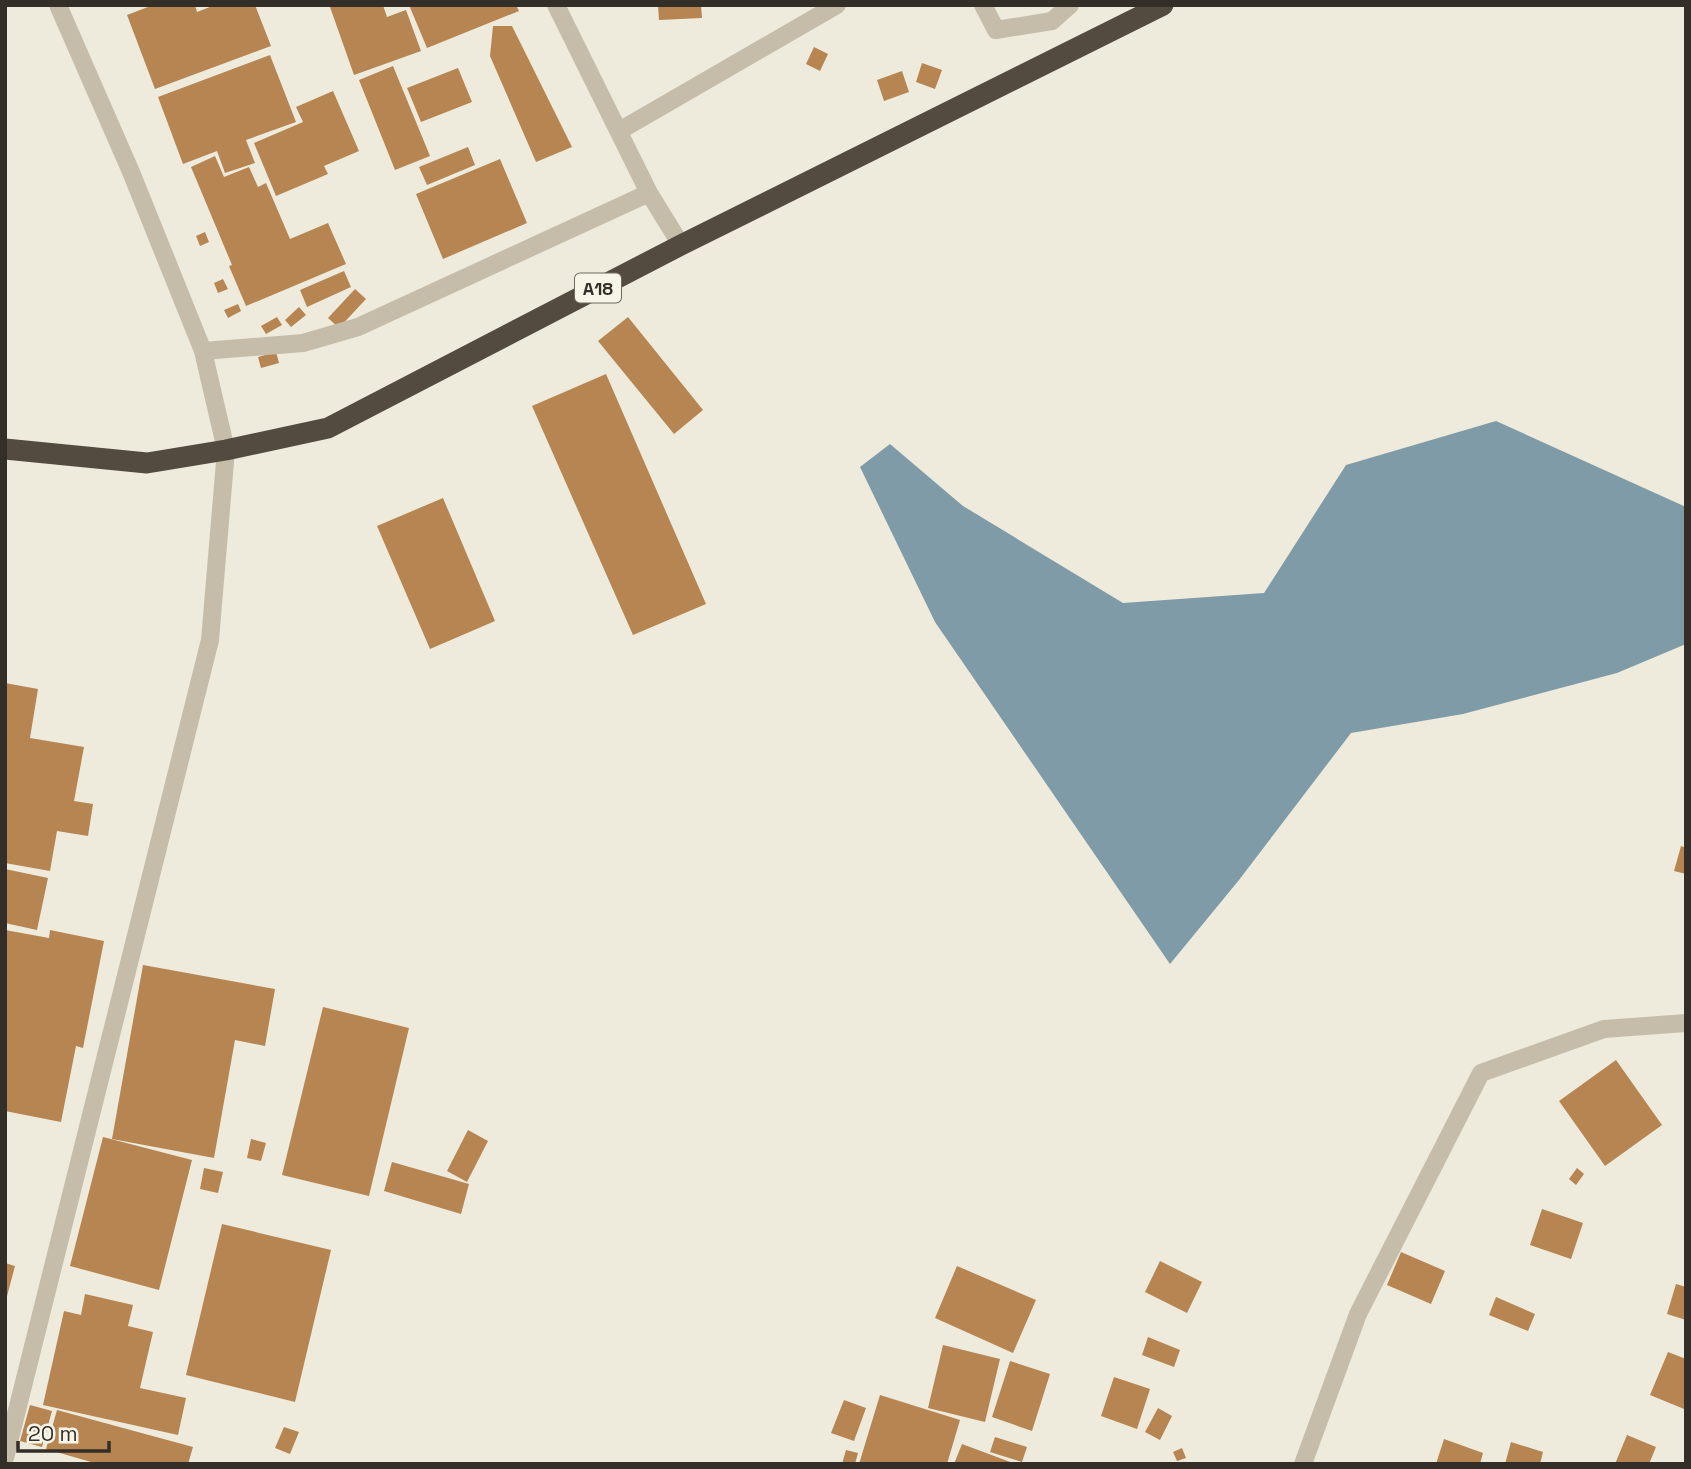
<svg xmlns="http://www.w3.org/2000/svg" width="1691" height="1469" font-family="'Space Grotesk',sans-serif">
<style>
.water{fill:#7f9ba8}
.building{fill:#b68552}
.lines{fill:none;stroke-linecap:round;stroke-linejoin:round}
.minor{stroke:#c5bdaa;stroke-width:18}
.highway{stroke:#534b40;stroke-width:21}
.labels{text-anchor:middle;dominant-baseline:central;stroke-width:5;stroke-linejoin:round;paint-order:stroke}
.shield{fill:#f7f4e8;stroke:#6e6a62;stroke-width:2}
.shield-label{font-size:18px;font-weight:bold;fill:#332f28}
</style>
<rect width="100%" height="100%" fill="#eeebdc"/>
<path class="water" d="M1496,421L1686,507V644L1617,673L1463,714L1351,733L1239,880L1170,964L935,622L860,467L890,444L963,506L1123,603L1264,593L1346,465Z"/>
<path class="building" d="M153,5H195L197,12L215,5H255L271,46L155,89L127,15Z
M336,5H383L387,17L406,10L421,51L354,75L330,7Z
M409,5H516L519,11L427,48Z
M658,5H701L702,18L659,20Z
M493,26H512L572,147L536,162L490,56Z
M814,47L828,54L820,71L806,64Z
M270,55L296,122L246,140L255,163L225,173L217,151L183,164L158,97Z
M922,63L942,70L935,89L916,82Z
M393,66L430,156L395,170L359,80Z
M458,68L472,102L421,122L407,88Z
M902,71L909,92L884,101L877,80Z
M333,91L359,151L324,166L328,174L276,196L254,143L303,122L296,107Z
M468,147L475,165L427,185L419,167Z
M215,156L224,177L249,167L258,187L266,183L290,239L328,223L346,264L246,306L229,266L232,265L191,167Z
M500,159L527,223L443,259L416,194Z
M205,232L209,242L200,246L196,236Z
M344,271L351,287L307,307L300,290Z
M223,279L228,289L218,293L214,283Z
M355,289L366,299L339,328L328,318Z
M238,304L241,311L228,318L224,310Z
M299,307L306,315L291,327L285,320Z
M277,317L282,325L266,334L261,326Z
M628,317L703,410L674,434L598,341Z
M276,352L279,363L261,368L258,357Z
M606,374L706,604L633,635L532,406Z
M443,498L495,621L430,649L377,526Z
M5,683L38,689L30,738L84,747L74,801L93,804L88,836L57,831L50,871L5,863Z
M1681,846L1686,848V874L1674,871Z
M5,869L48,878L37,930L5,923Z
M5,930L49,938L50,930L104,941L83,1048L76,1046L61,1122L5,1111Z
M143,965L275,989L265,1046L235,1040L214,1158L112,1139Z
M323,1007L409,1028L369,1196L282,1175Z
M1616,1060L1662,1125L1605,1166L1559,1101Z
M468,1130L488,1141L467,1182L447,1171Z
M103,1137L192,1160L159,1290L70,1266Z
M251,1139L266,1143L261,1161L247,1158Z
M392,1162L469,1184L461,1214L384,1191Z
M204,1168L223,1172L218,1193L200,1189Z
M1577,1168L1584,1174L1576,1185L1569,1179Z
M1542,1209L1583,1223L1571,1259L1530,1245Z
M222,1224L331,1250L295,1402L186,1375Z
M1401,1252L1445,1271L1431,1304L1387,1285Z
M1160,1261L1202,1282L1187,1313L1145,1292Z
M5,1263L15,1266L6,1300H5Z
M957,1266L1036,1300L1013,1353L935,1318Z
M1676,1284L1686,1287V1320L1667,1314Z
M85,1294L133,1305L128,1326L153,1332L140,1388L186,1398L178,1435L43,1405L64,1311L81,1315Z
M1496,1297L1535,1314L1528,1331L1489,1315Z
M1148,1337L1180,1350L1174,1367L1142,1355Z
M943,1345L1000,1359L985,1422L928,1408Z
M1668,1352L1686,1359V1406L1684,1409L1650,1395Z
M1010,1361L1050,1374L1032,1431L992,1417Z
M1114,1377L1150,1389L1137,1429L1101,1416Z
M880,1395L960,1420L947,1464H859Z
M844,1400L866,1408L854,1441L831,1433Z
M30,1405L52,1411L42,1447L20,1441Z
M1158,1408L1172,1416L1160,1440L1145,1432Z
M57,1410L193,1447L188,1464H98L46,1449Z
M284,1427L299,1432L290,1454L275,1448Z
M1627,1435L1656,1447L1649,1464H1615Z
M995,1437L1027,1447L1022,1462L990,1452Z
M1444,1439L1483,1453L1480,1464H1436Z
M1511,1442L1543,1452L1540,1464H1505Z
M962,1444L1013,1463V1464H954Z
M1182,1448L1186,1458L1177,1461L1173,1452Z
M846,1450L858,1453L855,1464H842Z"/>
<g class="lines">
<path class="minor" d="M556,5L649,193L681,245
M983,5L996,30L1052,21L1070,5
M619,131L837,5
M203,351L303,343L358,327L649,193
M5,1458L210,640L226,450L203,351L131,172L58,5
M1303,1464L1358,1314L1481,1073L1604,1029L1686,1023"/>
<path class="highway" d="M5,449L147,463L226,450L328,428L681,245L1163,5"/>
</g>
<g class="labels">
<rect class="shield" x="575" y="273.5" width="46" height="29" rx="5"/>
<g class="shield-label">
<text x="598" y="288">A18</text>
</g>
</g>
<rect width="1691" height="1469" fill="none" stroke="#332f28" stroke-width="14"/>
<path d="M18 1441v10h91v-10" fill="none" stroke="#332f28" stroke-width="3.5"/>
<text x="28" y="1441" font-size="21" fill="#332f28" stroke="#f7f4e8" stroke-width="5" paint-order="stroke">20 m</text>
</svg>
